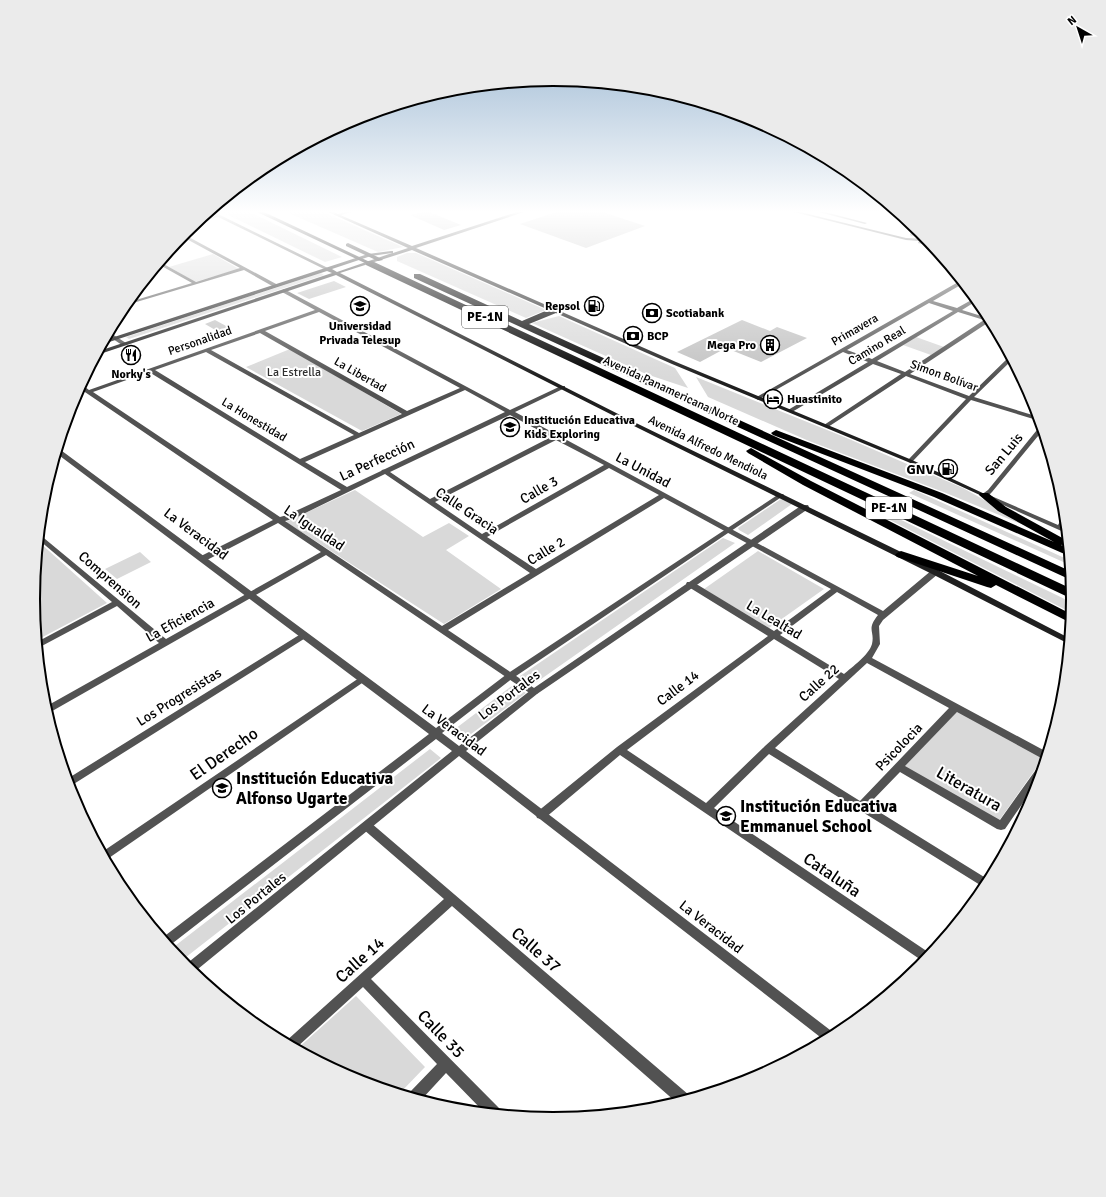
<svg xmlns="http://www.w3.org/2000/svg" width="1106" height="1197" font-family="Signika,sans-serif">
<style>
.green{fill:#d9d9d9}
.building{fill:#c2c2c2}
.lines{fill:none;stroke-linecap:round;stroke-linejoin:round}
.minor{fill:#525252;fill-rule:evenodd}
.tertiary{fill:#525252;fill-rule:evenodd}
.secondary{fill:#1f1f1f;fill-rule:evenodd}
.trunk{fill:#000;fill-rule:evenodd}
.motorway{fill:#000;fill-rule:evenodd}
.labels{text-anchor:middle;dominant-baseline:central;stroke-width:4;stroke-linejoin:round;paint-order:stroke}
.far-poi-label{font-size:12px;font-weight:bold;fill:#000;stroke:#fff;text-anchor:start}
.far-street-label{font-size:12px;fill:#000;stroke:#fff}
.far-park-label{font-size:12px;fill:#303030;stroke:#fff}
.shield{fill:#fff;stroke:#4c4c4c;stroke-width:1}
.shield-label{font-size:13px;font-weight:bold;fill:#000}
.street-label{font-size:14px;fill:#000;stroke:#fff}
.poi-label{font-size:14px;font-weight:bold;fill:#000;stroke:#fff;text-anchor:end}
.near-street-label{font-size:17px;fill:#000;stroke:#fff}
.near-poi-label{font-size:17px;font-weight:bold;fill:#000;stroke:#fff;text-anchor:start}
.rim{fill:none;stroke:#000;stroke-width:2}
</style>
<rect width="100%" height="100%" fill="#fff"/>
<path class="green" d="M220,211H248L342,257L325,262Z
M284,211H321L403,247L378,252Z
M407,253H416L546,310L526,318L397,261V257Z
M213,254L239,269L195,282L169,267Z
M321,273L324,275L129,339L126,337Z
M559,316L675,368L688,388L646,374L532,323Z
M916,337L944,347L931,355L903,345Z
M290,349L401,414L362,431L246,367Z
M696,377L842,436L963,488L1043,533L946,493L809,441L708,397Z
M355,490L423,537L449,523L469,536L446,550L501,589L444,624L286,522Z
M914,490L1069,560L1070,565L909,493Z
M781,499L792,504L748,535L739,530L738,528Z
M891,515L1073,603L1072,613L886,518Z
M723,538L735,543L534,684H529L520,679V676Z
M39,542L107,603L37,640L33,598Z
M758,551L824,589L769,628L704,589Z
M140,552L151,562L117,579L105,569Z
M513,685L526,693L467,737L455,729Z
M958,711L1044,757L998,822L903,767Z
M430,749L441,758L181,961L171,949Z
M356,996L425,1067L400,1093L354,1079L297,1049Z"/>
<path class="building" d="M427,211L461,225L444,230L410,215Z
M559,211H600L645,226L586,248L520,224Z
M334,281L346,287L309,299L297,293Z
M215,320L228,327L217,331L205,324Z
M742,320L770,331L777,327L807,338L761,362L726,348L700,362L677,352Z
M131,349L142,356L131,360L121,353Z"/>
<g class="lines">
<path class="minor" d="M348,211H354L338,216L336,215Z
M217,215L221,216L194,224L197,221Z
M913,225L916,227L914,235L912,236L910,235L912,226Z
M183,234L278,285V286L274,287L244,270L123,306L126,303L192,283L158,264L160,262L196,282L240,268L181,236Z
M960,281L964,283L933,301L957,308L975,298L978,300L962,310L988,318H990L992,322H989L910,374L969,396L1010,356L1012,360L974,397L1039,417L1040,421L971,400L912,462H908V460L966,399L906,376L828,427H824V425L901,374L873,364L792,412H788V410L868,362L843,352L760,399L758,400L755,398ZM929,303L953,311L872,359L847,350ZM958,312L984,320L905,372L877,361Z
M284,289L510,410L561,386H565V388L515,412L883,611L932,570H938L939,572L938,574L883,620L879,626L880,644L872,658L1047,752L1045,759H1043L957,712L905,766L1000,820L1040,764L1044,763L1038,781L1005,829L1001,830L997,829L900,772L868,805L989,880L985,888L769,754L714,808L931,954L924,962L620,755L545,818L541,819L537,818L536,815L537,812L617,747L768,636L687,586L686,584L687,582H693L774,631L831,589L664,498L448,630L537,690L538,692L537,694H531L326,555L47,714L45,707L159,643L117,606L38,648L37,642L112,602L39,540V534L166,639L321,552L278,523L207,560H201L200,558L201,556L273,520L79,388L81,384L89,390L315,310L282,292L281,291ZM319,312L460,388L407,411L265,331ZM260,333L402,414L359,433L211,350ZM206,352L354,435L300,459L155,370ZM149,372L341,490L287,515L280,517L93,392ZM465,390L505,412L385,469L382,470L381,471L347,487L305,462ZM510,415L551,437L430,499L390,472ZM556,440L604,465L482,534L435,502ZM609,468L659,495L536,569L487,537ZM385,474L530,573L442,626L285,521L293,519ZM837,592L878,615C866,630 875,631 872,644C869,655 852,667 844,674L780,635ZM774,639L839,679L765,746L706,803L627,750ZM867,663L949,708L860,801L775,748Z
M1041,425L1043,430L992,492L989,495L1058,525L1062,518H1065L1066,524L1063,527L1066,528V533L981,495L988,490Z
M304,632L307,633L308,635L307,637L69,787L67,779Z
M362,676L365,677L366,679L365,681L106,860L102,852Z
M367,822L371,823L689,1095L690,1098L676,1102L452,906L371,979L499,1108L500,1113L484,1112L446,1073L422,1099L409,1096L410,1092L437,1064L363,987L296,1048L285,1042L444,899L363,829L362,826L363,823Z"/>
<path class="tertiary" d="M210,211H212L330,269L326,270L208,212Z
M109,332L126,343V345H122L107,335Z
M58,448L436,728L507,674L779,494H783L784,495L783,496L513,678L442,733L459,746L531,690L802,505H808L809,507L808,509L537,694L466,751L834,1033L835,1035L824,1040L459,756L193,973L185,965L452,751L436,739L169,946L162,938L429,734L56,453Z"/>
<path class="secondary" d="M326,211H331L412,246L520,211H525L524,212L416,248L676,362L912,460L987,495L986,496H982L908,462L672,364L412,250L340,273L634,422L938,570L1069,638V644L932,574L630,424L336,275L97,355L99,351L332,273L327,271L103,344L105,340L368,254L391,251H393V253L408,248ZM392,253L337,272L332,269L371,256Z
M790,211H796L906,238L927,239L929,241H922L932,244L934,247L918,243L919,241L906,240Z
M815,211H821L867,223L865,224Z"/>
<path class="trunk" d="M255,211H262L372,263L367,264Z
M348,243L382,259L383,260L378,261L346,246V244Z"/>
<path class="motorway" d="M366,261H372L1072,589L1073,598L1068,597L366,265Z
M414,274H420L522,321L550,309H556V313L529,324L1070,571L1071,580L414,278Z
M776,430L942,493L1054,542L998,511L979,495L980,493H988L1006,507L1066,540L1067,542L1066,544L1061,545L1068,548L1069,556L934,497L773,435L771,433Z
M751,448L811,481L1071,614V623L996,585L991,588L987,587L897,557L895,555L897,553L901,551L978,576L803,485L748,453L746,451Z"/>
</g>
<linearGradient id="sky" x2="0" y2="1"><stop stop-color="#8baccb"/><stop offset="0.56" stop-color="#fff"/><stop offset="1" stop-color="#fff" stop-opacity="0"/></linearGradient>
<rect width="1106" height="378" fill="url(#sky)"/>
<defs>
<symbol id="school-ring" viewBox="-11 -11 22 22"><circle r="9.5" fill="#fff" stroke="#000" stroke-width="1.5"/><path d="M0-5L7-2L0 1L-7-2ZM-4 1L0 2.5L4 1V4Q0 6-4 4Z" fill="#000"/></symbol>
<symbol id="fuel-ring" viewBox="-11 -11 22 22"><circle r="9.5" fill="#fff" stroke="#000" stroke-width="1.5"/><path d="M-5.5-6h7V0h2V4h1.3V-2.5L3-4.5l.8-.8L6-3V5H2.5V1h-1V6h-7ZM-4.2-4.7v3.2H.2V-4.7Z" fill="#000"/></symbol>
<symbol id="bank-ring" viewBox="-11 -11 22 22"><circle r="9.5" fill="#fff" stroke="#000" stroke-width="1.5"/><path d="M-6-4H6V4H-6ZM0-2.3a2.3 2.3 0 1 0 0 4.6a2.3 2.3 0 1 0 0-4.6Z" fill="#000"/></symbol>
<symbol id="building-ring" viewBox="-11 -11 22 22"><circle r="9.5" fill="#fff" stroke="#000" stroke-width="1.5"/><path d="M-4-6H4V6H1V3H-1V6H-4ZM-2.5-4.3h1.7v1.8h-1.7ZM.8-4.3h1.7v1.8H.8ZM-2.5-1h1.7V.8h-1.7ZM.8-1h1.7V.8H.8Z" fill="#000"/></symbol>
<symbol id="restaurant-ring" viewBox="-11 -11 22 22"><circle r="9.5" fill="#fff" stroke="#000" stroke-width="1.5"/><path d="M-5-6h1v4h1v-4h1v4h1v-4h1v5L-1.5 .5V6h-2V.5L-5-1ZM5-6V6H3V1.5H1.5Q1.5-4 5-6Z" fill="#000"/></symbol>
<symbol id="hotel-ring" viewBox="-11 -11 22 22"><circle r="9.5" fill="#fff" stroke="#000" stroke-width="1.5"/><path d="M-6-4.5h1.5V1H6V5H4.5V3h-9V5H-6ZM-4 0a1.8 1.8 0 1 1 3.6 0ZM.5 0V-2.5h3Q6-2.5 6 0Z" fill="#000"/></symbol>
</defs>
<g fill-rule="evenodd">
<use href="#school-ring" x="349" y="295" width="22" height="22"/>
<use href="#fuel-ring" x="583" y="295" width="22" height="22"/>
<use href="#bank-ring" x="641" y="302" width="22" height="22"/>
<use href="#bank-ring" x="622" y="325" width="22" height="22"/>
<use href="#building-ring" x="759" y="334" width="22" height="22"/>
<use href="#restaurant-ring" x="120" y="344" width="22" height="22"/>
<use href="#hotel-ring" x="762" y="388" width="22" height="22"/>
<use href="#school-ring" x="499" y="416" width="22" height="22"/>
<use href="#fuel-ring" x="937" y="458" width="22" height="22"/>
<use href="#school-ring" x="211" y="777" width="22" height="22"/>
<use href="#school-ring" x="715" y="805" width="22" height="22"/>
</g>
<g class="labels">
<g class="far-poi-label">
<text x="580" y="306" text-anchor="end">Repsol</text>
<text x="666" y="313">Scotiabank</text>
<text x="360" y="326" text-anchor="middle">Universidad<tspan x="360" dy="14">Privada Telesup</tspan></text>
<text x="647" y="336">BCP</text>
<text x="756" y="345" text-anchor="end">Mega Pro</text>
<text x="131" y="374" text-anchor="middle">Norky's</text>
<text x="787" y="399">Huastinito</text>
<text x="524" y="420">Institución Educativa<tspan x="524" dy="14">Kids Exploring</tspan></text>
</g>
<g class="far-street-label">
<text transform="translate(855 330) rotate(-30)">Primavera</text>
<text transform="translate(200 341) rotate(-19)">Personalidad</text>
<text transform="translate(877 346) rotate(-31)">Camino Real</text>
<text transform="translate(360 375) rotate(30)">La Libertad</text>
<text transform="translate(944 376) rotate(20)">Simon Bolívar</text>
<text transform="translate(671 391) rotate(25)">Avenida Panamericana Norte</text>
<text transform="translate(254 420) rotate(31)">La Honestidad</text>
<text transform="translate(708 448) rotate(26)">Avenida Alfredo Mendiola</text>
</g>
<g class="far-park-label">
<text x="294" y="372">La Estrella</text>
</g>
<g class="shield">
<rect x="462" y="306" width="46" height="22" rx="3"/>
<rect x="866" y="497" width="46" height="22" rx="3"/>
</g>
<g class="shield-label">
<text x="485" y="317">PE-1N</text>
<text x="889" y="508">PE-1N</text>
</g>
<g class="street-label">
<text transform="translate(1004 454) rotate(-50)">San Luis</text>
<text transform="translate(377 460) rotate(-25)">La Perfección</text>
<text transform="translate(643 470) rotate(28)">La Unidad</text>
<text transform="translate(539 490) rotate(-30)">Calle 3</text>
<text transform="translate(467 511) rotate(34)">Calle Gracia</text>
<text transform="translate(314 528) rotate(34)">La Igualdad</text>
<text transform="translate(196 534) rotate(37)">La Veracidad</text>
<text transform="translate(546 551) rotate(-31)">Calle 2</text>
<text transform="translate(110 580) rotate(41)">Comprension</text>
<text transform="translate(180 620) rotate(-29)">La Eficiencia</text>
<text transform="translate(774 620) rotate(31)">La Lealtad</text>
<text transform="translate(819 683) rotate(-42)">Calle 22</text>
<text transform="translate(678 688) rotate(-37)">Calle 14</text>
<text transform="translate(509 695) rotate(-37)">Los Portales</text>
<text transform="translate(179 697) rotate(-32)">Los Progresistas</text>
<text transform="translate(454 730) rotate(37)">La Veracidad</text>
<text transform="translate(899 747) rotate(-46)">Psicolocia</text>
<text transform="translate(256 898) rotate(-39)">Los Portales</text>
<text transform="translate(711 927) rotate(38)">La Veracidad</text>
</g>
<g class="poi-label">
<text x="934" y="469">GNV</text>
</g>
<g class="near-street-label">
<text transform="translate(224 754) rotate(-35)">El Derecho</text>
<text transform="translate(969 789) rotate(30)">Literatura</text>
<text transform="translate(832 875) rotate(34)">Cataluña</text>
<text transform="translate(536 950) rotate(41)">Calle 37</text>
<text transform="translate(360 960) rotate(-42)">Calle 14</text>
<text transform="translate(441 1034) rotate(46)">Calle 35</text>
</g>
<g class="near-poi-label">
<text x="236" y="778">Institución Educativa<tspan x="236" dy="20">Alfonso Ugarte</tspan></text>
<text x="740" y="806">Institución Educativa<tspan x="740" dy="20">Emmanuel School</tspan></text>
</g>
</g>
<path d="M0 0H1106V1197H0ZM40 599a513 513 0 1 1 1026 0a513 513 0 1 1-1026 0Z" fill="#ebebeb" fill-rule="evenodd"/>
<path class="rim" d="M40 599a513 513 0 1 1 1026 0a513 513 0 1 1-1026 0Z"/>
<g transform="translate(1078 28) rotate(321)" stroke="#ffffff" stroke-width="3" paint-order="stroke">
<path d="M0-3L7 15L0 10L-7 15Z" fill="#000000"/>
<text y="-6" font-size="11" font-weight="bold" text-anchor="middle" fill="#000000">N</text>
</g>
</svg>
